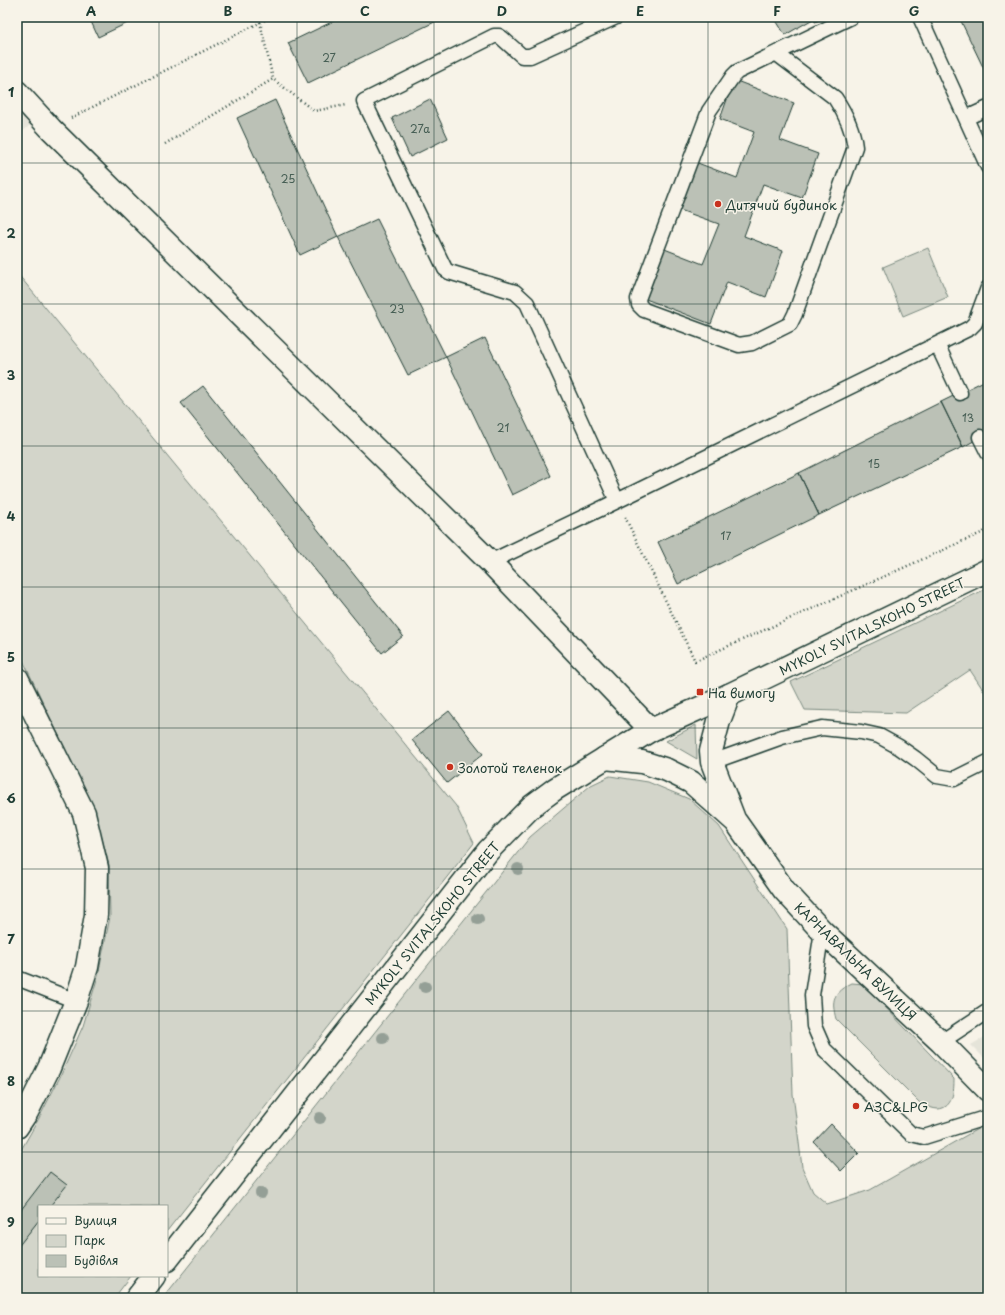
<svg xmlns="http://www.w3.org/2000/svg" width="1005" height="1315" font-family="'Playpen Sans',sans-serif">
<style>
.built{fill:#e5e4d9}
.green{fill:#d3d5ca;stroke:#79897f}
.building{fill:#bbc1b6;stroke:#1f3d34}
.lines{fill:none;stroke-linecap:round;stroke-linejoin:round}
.service-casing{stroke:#1f3d34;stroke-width:17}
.minor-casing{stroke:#1f3d34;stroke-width:25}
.secondary-casing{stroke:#1f3d34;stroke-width:25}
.path{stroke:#1f3d34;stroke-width:2.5;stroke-dasharray:1 3;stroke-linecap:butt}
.service{stroke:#f7f3e8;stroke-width:14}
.minor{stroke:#f7f3e8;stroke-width:22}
.secondary{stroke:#f7f3e8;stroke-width:22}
.tree{fill:#949f96}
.grid{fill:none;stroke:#1f3d34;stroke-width:1;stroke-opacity:0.55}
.poi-dot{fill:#c8321e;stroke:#f7f3e8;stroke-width:1.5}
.labels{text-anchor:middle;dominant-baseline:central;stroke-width:3;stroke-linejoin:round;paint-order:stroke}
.number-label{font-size:11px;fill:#465e54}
.poi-label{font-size:13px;fill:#1f3d34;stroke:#f7f3e8;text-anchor:start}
.street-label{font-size:13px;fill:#1f3d34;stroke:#f7f3e8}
.neatline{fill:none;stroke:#1f3d34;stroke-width:1.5}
.grid-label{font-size:13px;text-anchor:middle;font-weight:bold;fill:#1f3d34}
</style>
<rect width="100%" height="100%" fill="#f7f3e8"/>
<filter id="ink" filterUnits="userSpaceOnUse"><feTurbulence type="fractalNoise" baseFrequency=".025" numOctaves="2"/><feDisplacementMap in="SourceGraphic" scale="8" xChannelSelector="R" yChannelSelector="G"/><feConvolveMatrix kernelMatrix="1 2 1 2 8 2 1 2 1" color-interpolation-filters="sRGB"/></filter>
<g filter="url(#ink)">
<path class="built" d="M17,92L40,117L17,136Z
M988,1035V1062L971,1045Z"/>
<path class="green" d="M928,248L948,297L903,316L883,267Z
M17,273L456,806L474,843L167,1231V1206H39V1276H131L114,1298H17V1157L38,1120L61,1075L83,1026L98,976L110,917L109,865L94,809L17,648Z
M988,588V697L970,670L906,713L805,710L791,682Z
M696,725L697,759L666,741Z
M610,776L648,782L689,799L719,826L787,929L793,1094L802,1167L813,1192L827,1204L870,1190L988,1123V1298H163L530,837L591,785Z
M852,983L863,984L954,1079C954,1091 953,1108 938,1109C933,1109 927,1106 922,1105L836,1019C831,1000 833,992 852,983Z"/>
<path class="building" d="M89,17H140L98,37Z
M342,17H445L308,83L288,43Z
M774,17H812L813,19L785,35Z
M814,17H827L815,22Z
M959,17H988V78L983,67Z
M734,80L794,103L780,140L818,154L802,198L763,184L744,236L783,251L766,297L727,282L711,324L643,298L662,248L703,264L719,224L677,209L695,162L737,178L754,132L720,119Z
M430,99L448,138L410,157L392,118Z
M275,100L338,237L300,255L237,118Z
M377,219L446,357L408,375L338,237Z
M485,338L551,476L512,495L446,357Z
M988,379V433L963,447L941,402Z
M203,386L403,636L382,653L181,403Z
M941,402L963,447L819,515L799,473Z
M799,473L819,515L678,584L658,542Z
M449,711L483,754L447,783L412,740Z
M831,1124L859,1153L841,1171L814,1142Z
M50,1172L67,1185L50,1206H39V1220L17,1248V1215Z"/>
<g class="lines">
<defs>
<path id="service" d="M616,17L530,56H522L502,38L499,36H494L364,101L445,269L449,272L515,292L527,303L617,501
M920,17L988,167
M777,54L835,98C845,113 853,130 855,147L795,314L790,324L752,343L739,345L644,310L639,305L638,299L709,111L733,76L737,72L851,17
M966,118L988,108
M937,344L960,393
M980,437L988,453
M490,562L617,501L970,328L975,323L988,288
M712,762L782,737L822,728L861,732L879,736L899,747L916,759L937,776L954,779L988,762
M822,931L812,995L814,1026L824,1049L911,1134L924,1137L988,1117
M17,978L76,1001
M941,1042L988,1011"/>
<path id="minor" d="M17,92L51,129L490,562L651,730
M17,678L84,813L97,868L96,915L87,967L76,1001L49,1068L27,1112L17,1127
M729,695L719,721L711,751L712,762L734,819
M605,758L642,762L667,770L691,782L736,822L784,890L822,931L941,1042L988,1090"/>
<path id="secondary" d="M167,1260L488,851L532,806L555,789L651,730L729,695L988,570
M137,1298L154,1276"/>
</defs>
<use href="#service" class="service-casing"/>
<use href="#minor" class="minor-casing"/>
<use href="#secondary" class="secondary-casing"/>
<path class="path" d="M260,22L273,79
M71,118L271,17
M165,144L273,79L314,111L346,105
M625,517L695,661L988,530"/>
<use href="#service" class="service"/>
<use href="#minor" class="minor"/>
<use href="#secondary" class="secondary"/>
</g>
<g class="tree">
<circle cx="518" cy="869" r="6"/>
<circle cx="478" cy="919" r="6"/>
<circle cx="425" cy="987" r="6"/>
<circle cx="383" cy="1038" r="6"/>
<circle cx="320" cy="1118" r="6"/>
<circle cx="261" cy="1193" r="6"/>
</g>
</g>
<path class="grid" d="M159,17V1206M297,17V1298M434,17V1298M571,17V1298M708,17V1298M846,17V1298M17,163H988M17,304H988M17,446H988M17,587H988M17,728H988M17,869H988M17,1011H988M17,1152H988M159,1276V1298"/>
<g class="poi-dot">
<circle cx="718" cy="204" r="4"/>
<rect x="696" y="688" width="8" height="8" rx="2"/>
<circle cx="450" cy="767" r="4"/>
<circle cx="856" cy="1106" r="4"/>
</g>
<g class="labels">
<g class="number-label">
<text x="329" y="57">27</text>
<text x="420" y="128">27а</text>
<text x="288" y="178">25</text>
<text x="397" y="308">23</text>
<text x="968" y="417">13</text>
<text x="503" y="427">21</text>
<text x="874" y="463">15</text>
<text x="726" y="535">17</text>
</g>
<g class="poi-label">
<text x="726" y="204">Дитячий будинок</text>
<text x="708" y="692">На вимогу</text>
<text x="458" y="767">Золотой теленок</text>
<text x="864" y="1106">АЗС&amp;LPG</text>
</g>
<g class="street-label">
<text transform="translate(872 626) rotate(-26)">MYKOLY SVITALSKOHO STREET</text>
<text transform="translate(432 923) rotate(-51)">MYKOLY SVITALSKOHO STREET</text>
<text transform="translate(856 961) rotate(44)">КАРНАВАЛЬНА ВУЛИЦЯ</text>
</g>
</g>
<rect width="1005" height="1315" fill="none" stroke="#f7f3e8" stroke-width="44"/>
<rect x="38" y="1205" width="130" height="72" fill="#f7f3e8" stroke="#a1aaa0"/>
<rect x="46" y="1218" width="20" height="6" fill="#f7f3e8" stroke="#a1aaa0"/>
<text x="74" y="1225" font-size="12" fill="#1f3d34">Вулиця</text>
<rect x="46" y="1235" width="20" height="12" fill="#d3d5ca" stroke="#a1aaa0"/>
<text x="74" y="1245" font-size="12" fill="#1f3d34">Парк</text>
<rect x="46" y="1255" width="20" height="12" fill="#bbc1b6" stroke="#a1aaa0"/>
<text x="74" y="1265" font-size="12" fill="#1f3d34">Будівля</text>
<rect x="22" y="22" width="961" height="1271" class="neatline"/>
<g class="grid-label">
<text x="91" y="16">A</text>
<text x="228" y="16">B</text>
<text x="365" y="16">C</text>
<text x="502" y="16">D</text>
<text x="640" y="16">E</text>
<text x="777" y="16">F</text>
<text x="914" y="16">G</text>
<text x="11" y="97">1</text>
<text x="11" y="238">2</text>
<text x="11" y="380">3</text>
<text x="11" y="521">4</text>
<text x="11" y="662">5</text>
<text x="11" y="803">6</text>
<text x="11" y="944">7</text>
<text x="11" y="1086">8</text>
<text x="11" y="1227">9</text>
</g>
</svg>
